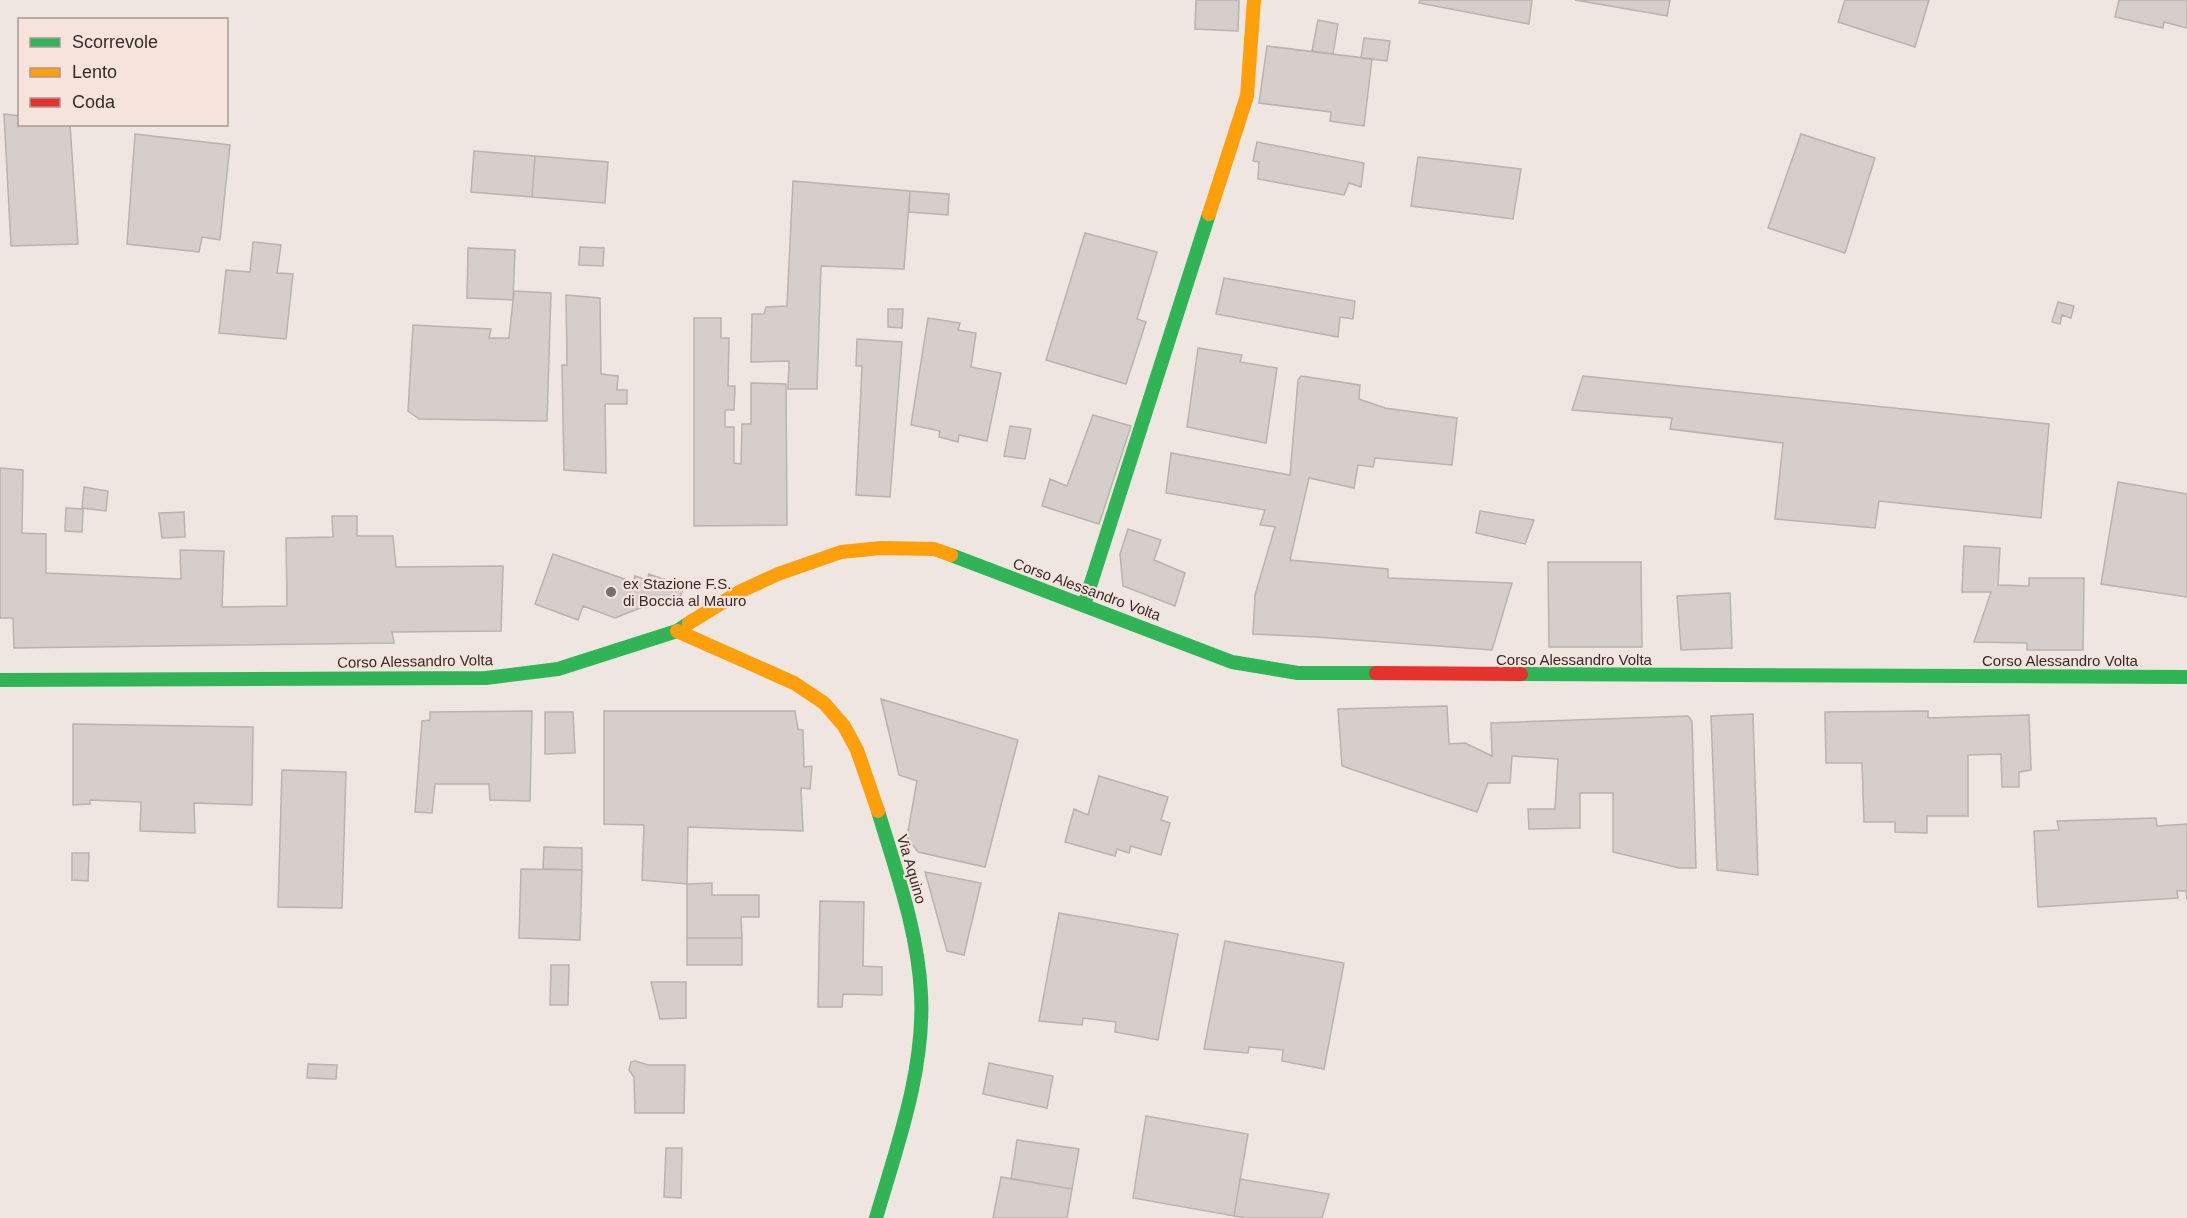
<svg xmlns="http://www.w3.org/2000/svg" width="2187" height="1218" font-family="Helvetica,sans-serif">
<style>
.building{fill:#d5ceca;stroke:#b9b2af;stroke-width:1.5}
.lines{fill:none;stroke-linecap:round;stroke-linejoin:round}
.fast{stroke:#30b455;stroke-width:14}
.slow{stroke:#ff9f0a;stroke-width:14}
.jam{stroke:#e5322d;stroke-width:14}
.poi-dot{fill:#756e6b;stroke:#f5e3dc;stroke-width:2}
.labels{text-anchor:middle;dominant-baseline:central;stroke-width:4.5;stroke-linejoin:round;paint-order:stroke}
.poi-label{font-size:15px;fill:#342d2b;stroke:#f5e3dc;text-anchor:start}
.street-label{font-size:15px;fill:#342d2b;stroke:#f5e3dc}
</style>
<rect width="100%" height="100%" fill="#efe6e2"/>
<path class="building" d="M1196,0H1239L1238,31L1195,29Z
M1420,0H1532L1529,24L1419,3Z
M1575,0H1670L1667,16Z
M1845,0H1929L1915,47L1838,22Z
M2119,0H2187V28L2164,22L2163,28L2115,17Z
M1318,20L1338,24L1333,54L1312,51Z
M1364,38L1390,41L1387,61L1361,58Z
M1267,46L1372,59L1364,126L1330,121L1331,112L1259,103Z
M4,114L20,116V124H70L78,244L11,246Z
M135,134L230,145L220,240L202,237L199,252L127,244Z
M1801,134L1875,158L1845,253L1768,228Z
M1257,142L1364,163L1361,187L1349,183L1344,195L1258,179L1259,162L1253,161Z
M474,151L535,156L532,197L471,192Z
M535,156L608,162L605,203L532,197Z
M1418,157L1521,169L1513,219L1411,206Z
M793,181L910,191L904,269L821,266L817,389H788L789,361L751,362L752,314H764L766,307L787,306Z
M910,191L949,194L948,215L909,212Z
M1085,233L1157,252L1137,319L1146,322L1126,384L1046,360Z
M253,242L281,245L277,273L293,274L286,339L219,333L226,270L250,272Z
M580,247L604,248L603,266L579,265Z
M468,248L515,250L513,300L467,298Z
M1224,278L1355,301L1353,319L1340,317L1338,337L1216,314Z
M514,291L551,293L547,421L419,419L408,411L413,325L491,329L489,338H509Z
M566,295L600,298L601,374L618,376L617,390H627V404H605L606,473L564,470L562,365H567Z
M2058,302L2074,306L2071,318L2062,315L2060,324L2052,322Z
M888,309H903L902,328L888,327Z
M694,318H721V338H729L728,386H735L734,410H725V427H734V463L741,464L742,424H751V383L786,384L787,525L694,526Z
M928,318L960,323L958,330L976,333L971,367L1001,373L987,441L959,435L958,442L939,437L940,431L911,425Z
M857,339L902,342L890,497L856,495L862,366H856Z
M1198,348L1242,355L1240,362L1277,368L1266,443L1187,427Z
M1301,376L1360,385L1359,399L1385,408L1457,418L1452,465L1375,458L1373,467L1358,465L1354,488L1309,478L1290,560L1388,569V578L1512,583L1492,650L1316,637L1253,634L1255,595L1275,527L1260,525L1265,510L1166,493L1171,453L1290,475L1298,380Z
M1583,376L2049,424L2041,518L1879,501L1875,528L1775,519L1783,443L1670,429L1672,418L1572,410Z
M1093,415L1131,426L1099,524L1042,506L1050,479L1067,486Z
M1010,426L1031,429L1025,459L1004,456Z
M0,468L23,470L22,533L46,534V573L181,579L180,550L224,551L222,607L287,606L286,538L333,537L332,516H357V536H393L396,567L503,566L501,631L392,632L394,643L14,648L13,618H0Z
M2118,482L2187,494V597L2101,584Z
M84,487L108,491L106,511L82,508Z
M66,508L83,509L82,532L65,531Z
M1480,511L1534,520L1525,544L1476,533Z
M184,512L185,537L162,538L159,513Z
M1128,529L1161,540L1154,560L1185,573L1175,606L1123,586L1120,554Z
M1964,546L2000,548L1998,585L2029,586V578H2084L2083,650H2027V643L1974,642L1991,592H1962Z
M553,554L633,582L635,576L647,580L649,574L684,587L678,602L666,598L615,618L583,606L578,620L535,604Z
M1548,562H1641L1642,647H1549Z
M1730,593L1732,648L1681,650L1677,596Z
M881,699L1018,740L985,867L918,852L907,837L917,781L899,775Z
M1447,706L1449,744L1465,743L1492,756L1491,723L1688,716L1692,721L1696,868H1679L1613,852V793H1580V828L1529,829L1528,809H1555L1558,759L1512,756L1510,783H1488L1477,812L1342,766L1338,709Z
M532,711L530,801L490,800L489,784H435L432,813L415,812L422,721L430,720V712Z
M604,711H795L798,729L803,730L804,767L812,766L810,789L801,788L803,831L688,827L687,884L642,880L644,825L604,824Z
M1928,711V718L2029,715L2031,770L2019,772V787H2002L2001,754L1968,755V816H1927V833L1895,832V822H1864L1862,763H1826L1825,712Z
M545,712H573L575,753L545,754Z
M1753,714L1758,875L1717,870L1711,716Z
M73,724L253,727L252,805L194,803L195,833L140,831L141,802L90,800V804L73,805Z
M282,770L346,772L342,908L278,907Z
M1099,776L1168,797L1161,820L1170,823L1161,855L1131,846L1129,853L1117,849L1115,856L1065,842L1074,809L1088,815Z
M2156,818L2157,826L2187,824V900L2186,891H2177L2178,898L2038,907L2034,831L2059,830L2057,821Z
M544,847L582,848V870L543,869Z
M72,853H89L88,881L72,880Z
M521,869L582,870L580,940L519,938Z
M925,872L981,883L964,955L947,951Z
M712,883V895H759V917H741L742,938H687V884Z
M820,901L864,902L863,966L882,967V995L843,994L842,1007H818Z
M1059,913L1178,934L1158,1040L1115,1032L1116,1022L1083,1018L1082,1025L1039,1021Z
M687,938H742V965H687Z
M1225,941L1344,963L1324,1069L1282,1061L1283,1050L1249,1047L1248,1053L1204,1049Z
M551,965H569L568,1005H550Z
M651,982H686V1018L660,1019Z
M635,1061L648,1065H685L684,1113H635L634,1077L629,1070L631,1062Z
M989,1063L1053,1076L1047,1108L983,1094Z
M308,1064L337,1065L336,1079L307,1078Z
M1146,1116L1248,1134L1234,1216L1133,1198Z
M1017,1140L1079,1149L1072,1189L1011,1179Z
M666,1148H682L681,1198L664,1197Z
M1001,1177L1072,1189L1067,1218H993Z
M1240,1179L1329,1194L1322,1218H1248L1234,1216Z"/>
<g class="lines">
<path class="fast" d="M951,555L1232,662L1298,673H1376
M1084,605L1209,214
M1521,674L2187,677
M0,680L486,678L558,669L677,631L689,623
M876,1218C897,1146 925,1070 921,994C918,931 896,871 878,811"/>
<path class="slow" d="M1209,214L1247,96L1254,0
M689,623L741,591L778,574L841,552L881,548L934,549L951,555
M677,631L794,683L824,703L844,726L857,750L878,811"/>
<path class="jam" d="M1376,673L1521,674"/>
</g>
<circle class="poi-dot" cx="611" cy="592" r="6"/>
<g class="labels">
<g class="poi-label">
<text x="623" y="583">ex Stazione F.S.<tspan x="623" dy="17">di Boccia al Mauro</tspan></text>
</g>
<g class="street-label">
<text transform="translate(1087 589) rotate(20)">Corso Alessandro Volta</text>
<text x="1574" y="659">Corso Alessandro Volta</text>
<text x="2060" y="660">Corso Alessandro Volta</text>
<text transform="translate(415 661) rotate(-1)">Corso Alessandro Volta</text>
<text transform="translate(912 869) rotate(74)">Via Aquino</text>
</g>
</g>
<rect x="18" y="18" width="210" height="108" fill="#f5e3dc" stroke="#a89a95" stroke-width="1.5"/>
<rect x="30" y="38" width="30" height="9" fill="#30b455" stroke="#a89a95" stroke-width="1.5"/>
<text x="72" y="48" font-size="18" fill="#342d2b">Scorrevole</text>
<rect x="30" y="68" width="30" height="9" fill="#ff9f0a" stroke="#a89a95" stroke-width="1.5"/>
<text x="72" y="78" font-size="18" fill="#342d2b">Lento</text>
<rect x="30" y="98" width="30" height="9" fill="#e5322d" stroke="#a89a95" stroke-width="1.5"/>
<text x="72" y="108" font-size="18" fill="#342d2b">Coda</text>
</svg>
